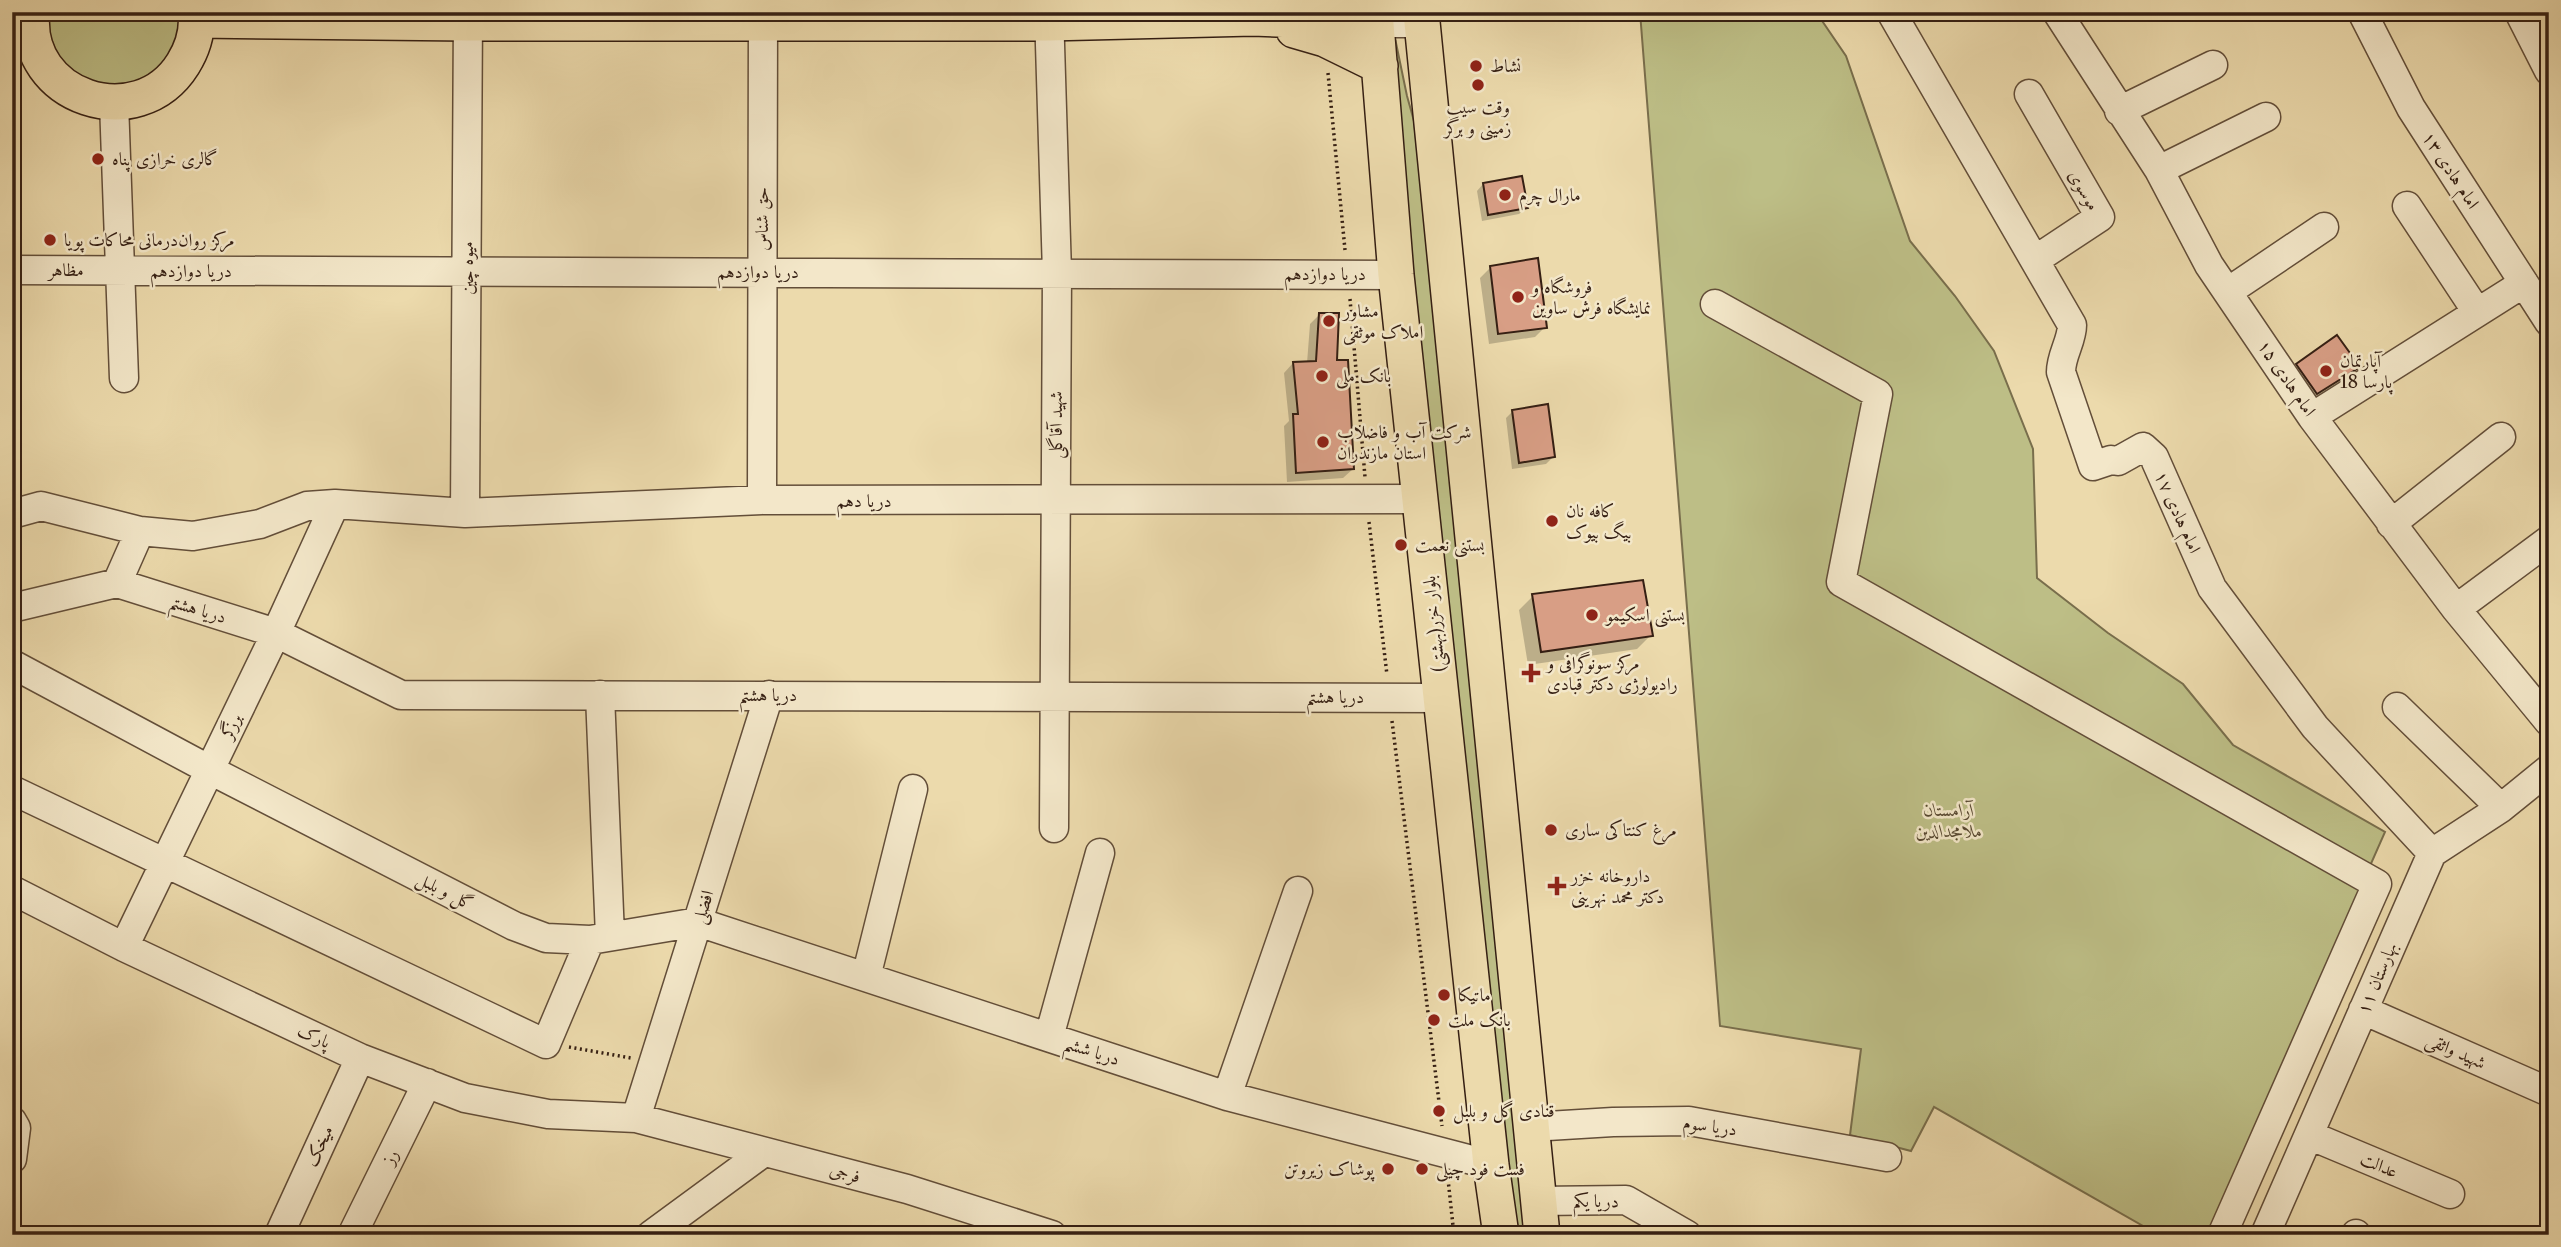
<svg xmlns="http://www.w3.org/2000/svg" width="2561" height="1247" font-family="'Libre Caslon Text',Amiri,serif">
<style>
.green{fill:#bdbe86;stroke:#796e4c;stroke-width:2}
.shadow{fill:#0003}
.building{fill:#d89e85;stroke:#351f13;stroke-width:2}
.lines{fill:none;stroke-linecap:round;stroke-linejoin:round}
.minor-casing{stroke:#634e39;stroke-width:31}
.major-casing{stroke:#351f13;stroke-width:38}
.path{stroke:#351f13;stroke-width:3.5;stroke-dasharray:2 3.5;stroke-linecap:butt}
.minor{stroke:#f3e7c9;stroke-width:28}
.major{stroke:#ecdaac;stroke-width:35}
.poi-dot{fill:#8f2418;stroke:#f3e7c9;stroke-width:2.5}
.labels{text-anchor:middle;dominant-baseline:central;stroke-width:5;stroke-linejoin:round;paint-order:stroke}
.poi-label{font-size:18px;fill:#351f13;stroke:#f3e7c9;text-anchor:start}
.street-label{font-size:18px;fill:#351f13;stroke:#f3e7c9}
.park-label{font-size:18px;font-style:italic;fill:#574730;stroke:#f3e7c9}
</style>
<rect width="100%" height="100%" fill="#ecdaac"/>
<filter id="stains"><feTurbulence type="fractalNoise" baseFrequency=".00286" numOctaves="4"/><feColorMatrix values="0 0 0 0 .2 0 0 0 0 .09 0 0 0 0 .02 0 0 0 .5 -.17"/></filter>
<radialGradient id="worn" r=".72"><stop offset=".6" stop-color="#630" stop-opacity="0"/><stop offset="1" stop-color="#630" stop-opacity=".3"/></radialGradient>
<path class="green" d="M46,12H182L176,50L144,82L99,88L60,64L45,21Z
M1640,12H1816L1846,56L1910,241L1955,296L1994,351L2033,449L2037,578L2108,633L2183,684L2233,745L2385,832L2207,1235H2159L1934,1107L1911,1151L1850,1135L1861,1049L1720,1026Z
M1396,43L1407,96L1414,121L1534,1235H1502L1393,51Z"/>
<path class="shadow" d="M1483,184L1526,208L1519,214L1482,221L1477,191Z
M1490,268L1545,327L1535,337L1489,344L1480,278Z
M1319,315L1335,362L1353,469L1343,478L1287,482L1284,426L1289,421L1284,373L1293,363H1307L1310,324Z
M2297,366L2357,367L2337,387L2296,414L2277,386Z
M1513,411L1553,457L1546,464L1512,469L1506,418Z
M1533,596L1651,635L1637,649L1528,665L1519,610Z"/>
<path class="building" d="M1522,176L1528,208L1488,215L1483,183Z
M1538,258L1547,328L1498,334L1490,266Z
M1319,313H1339L1337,360H1348L1354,469L1296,473L1293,414H1298L1293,362L1316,361Z
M2337,335L2360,367L2317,394L2296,364Z
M1548,404L1555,457L1519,463L1512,410Z
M1643,580L1653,636L1541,652L1532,594Z"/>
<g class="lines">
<defs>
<path id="minor" d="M1049,12L1057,273L1054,828
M1891,12L2072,325C2072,341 2061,355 2061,372L2093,466L2111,460L2118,461L2143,447L2154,457L2212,588L2315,727L2432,853
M2057,12L2159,170L2209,265L2312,417L2456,609L2549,722
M2362,12L2411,108L2549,322
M2519,12L2549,71
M1376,23H1422
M2029,94L2100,217L2035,260
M114,103L124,378
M2119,111L2213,65
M2159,170L2266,117
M2407,206L2477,312
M12,270L1396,275
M2229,291L2324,227
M1715,304L1878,394L1841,582L2377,884L2222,1235
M2312,417L2524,283
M762,500L763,12
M465,513L468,12
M12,514L41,506L140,531L193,536L260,524L307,506L335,504L465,513L762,500L1421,499
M2391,524L2501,437
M117,583L276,633L401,695L1442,698
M117,583L140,531
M12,608L117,583
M2456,609L2549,540
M12,664L210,770L514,926L546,938L590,940L698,922L1227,1096L1491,1165
M600,695L610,936
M2397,707L2501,808
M12,790L546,1044L590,940
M12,890L124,947L360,1058L465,1098L548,1114L636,1118L907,1189L1052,1235
M124,947L276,633L335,504
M866,977L913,789
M2363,1010L2549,1092
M1049,1037L1100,853
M1227,1096L1298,891
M636,1118L769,695
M12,1121L16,1128L12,1159
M1531,1127L1613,1122L1689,1121L1887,1157
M2309,1135L2450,1194
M1538,1201L1626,1200L1687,1235
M354,1231L427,1083
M279,1235L360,1058
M651,1235L764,1152
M2265,1235L2432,853L2501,808L2549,769
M2356,1235V1234"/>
<path id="major" d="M32,12C22,98 138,136 183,64C193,48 198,30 196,12
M1375,12L1396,275L1491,1165L1501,1235
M1421,12L1542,1235
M197,20L468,23H1048L1253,18L1376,23
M1294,30L1325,39L1380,66"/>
</defs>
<use href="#minor" class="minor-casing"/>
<use href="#major" class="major-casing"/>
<path class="path" d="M1328,73L1345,250
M1350,299L1365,477
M1369,522L1387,675
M1392,721L1442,1126
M569,1047L631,1058
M1448,1179L1454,1235"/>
<use href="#minor" class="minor"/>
<use href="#major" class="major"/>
</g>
<g class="poi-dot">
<circle cx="1476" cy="66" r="7"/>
<circle cx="1478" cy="85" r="7"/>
<circle cx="98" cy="159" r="7"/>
<circle cx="1505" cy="195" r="7"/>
<circle cx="50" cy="240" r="7"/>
<circle cx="1518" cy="297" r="7"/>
<circle cx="1329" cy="321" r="7"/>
<circle cx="2326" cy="371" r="7"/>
<circle cx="1322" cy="376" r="7"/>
<circle cx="1323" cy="442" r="7"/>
<circle cx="1552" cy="521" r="7"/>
<circle cx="1401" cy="545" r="7"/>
<circle cx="1592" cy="615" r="7"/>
<path d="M1527.5 662.5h7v7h7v7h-7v7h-7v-7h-7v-7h7z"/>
<circle cx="1551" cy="830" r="7"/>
<path d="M1553.5 875.5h7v7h7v7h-7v7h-7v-7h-7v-7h7z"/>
<circle cx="1444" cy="995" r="7"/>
<circle cx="1434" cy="1020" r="7"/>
<circle cx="1439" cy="1111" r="7"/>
<circle cx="1388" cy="1169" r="7"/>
<circle cx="1422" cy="1169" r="7"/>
</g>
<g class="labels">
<g class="poi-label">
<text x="1490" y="66">نشاط</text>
<text x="1478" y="107" text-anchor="middle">وقت سیب<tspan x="1478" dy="21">زمینی و برگر</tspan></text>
<text x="112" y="159">گالری خرازی پناه</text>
<text x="1519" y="195">مارال چرم</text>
<text x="64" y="240">مرکز روان‌درمانی محاکات پويا</text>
<text x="1532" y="287">فروشگاه و<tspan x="1532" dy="21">نمایشگاه فرش ساوین</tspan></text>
<text x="1343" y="311">مشاور<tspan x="1343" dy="21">املاک موثقی</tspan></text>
<text x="2340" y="361">آپارتمان<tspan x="2340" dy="21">پارسا 18</tspan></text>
<text x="1336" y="376">بانک ملی</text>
<text x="1337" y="432">شرکت آب و فاضلاب<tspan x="1337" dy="21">استان مازندران</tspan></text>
<text x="1566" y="511">کافه نان<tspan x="1566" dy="21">بیگ بیوک</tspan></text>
<text x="1415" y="545">بستنی نعمت</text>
<text x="1606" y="615">بستنی اسکیمو</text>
<text x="1547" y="663">مركز سونوگرافی و<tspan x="1547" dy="21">راديولوژی دكتر قبادی</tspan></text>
<text x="1565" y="830">مرغ کنتاکی ساری</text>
<text x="1571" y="876">داروخانه خزر<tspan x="1571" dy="21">دکتر محمد نهرینی</tspan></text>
<text x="1458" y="995">ماتیکا</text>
<text x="1448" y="1020">بانک ملت</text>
<text x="1453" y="1111">قنادی گل و بلبل</text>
<text x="1374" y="1169" text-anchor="end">پوشاک زیروتن</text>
<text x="1436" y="1169">فست فود چیلی</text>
</g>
<g class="street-label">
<text transform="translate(2451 170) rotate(57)">امام هادی ١٣</text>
<text transform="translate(2084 190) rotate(60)">موسوی</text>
<text transform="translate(762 219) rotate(-90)">حق شناس</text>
<text transform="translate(467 268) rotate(-90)">میوه چین</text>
<text x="66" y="270">مظاهر</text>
<text x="191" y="271">دریا دوازدهم</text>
<text x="758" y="272">دریا دوازدهم</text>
<text x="1325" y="274">دریا دوازدهم</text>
<text transform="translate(2287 378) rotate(56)">امام هادی ۱۵</text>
<text transform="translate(1056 425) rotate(-90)">شهید آقاگلی</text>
<text x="864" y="501">دریا دهم</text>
<text transform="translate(2178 512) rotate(66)">امام هادی ۱۷</text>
<text transform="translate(198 609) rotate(17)">دریا هشتم</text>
<text transform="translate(1434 624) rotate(-96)">بلوار خزر(بهشتی)</text>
<text x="768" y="695">دریا هشتم</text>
<text x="1335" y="697">دریا هشتم</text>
<text transform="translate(231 726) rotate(-64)">برزگر</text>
<text transform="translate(445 891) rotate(27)">گل و بلبل</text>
<text transform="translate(703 907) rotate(-73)">افضلی</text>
<text transform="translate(2377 978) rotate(-67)">بهارستان ۱۱</text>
<text transform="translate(314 1036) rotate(25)">پارک</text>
<text transform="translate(1092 1051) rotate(18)">دریا ششم</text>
<text transform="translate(2456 1051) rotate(24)">شهید واثقی</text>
<text transform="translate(1710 1126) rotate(8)">دریا سوم</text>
<text transform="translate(319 1146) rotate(-65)">میخک</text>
<text transform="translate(390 1157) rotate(-64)">رز</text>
<text transform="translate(2379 1165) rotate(23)">عدالت</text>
<text transform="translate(845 1173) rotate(15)">فرجی</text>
<text transform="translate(1596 1201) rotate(1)">دریا یکم</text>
</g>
<g class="park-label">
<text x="1949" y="810">آرامستان<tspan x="1949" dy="21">ملامجدالدین</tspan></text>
</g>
</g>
<rect width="2561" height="1247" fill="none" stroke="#ecdaac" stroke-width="42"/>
<rect x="14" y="14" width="2533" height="1219" fill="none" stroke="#351f13" stroke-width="3.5"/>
<rect x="21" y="21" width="2519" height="1205" fill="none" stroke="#351f13" stroke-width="2"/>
<rect width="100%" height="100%" filter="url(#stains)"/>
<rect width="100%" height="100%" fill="url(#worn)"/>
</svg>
